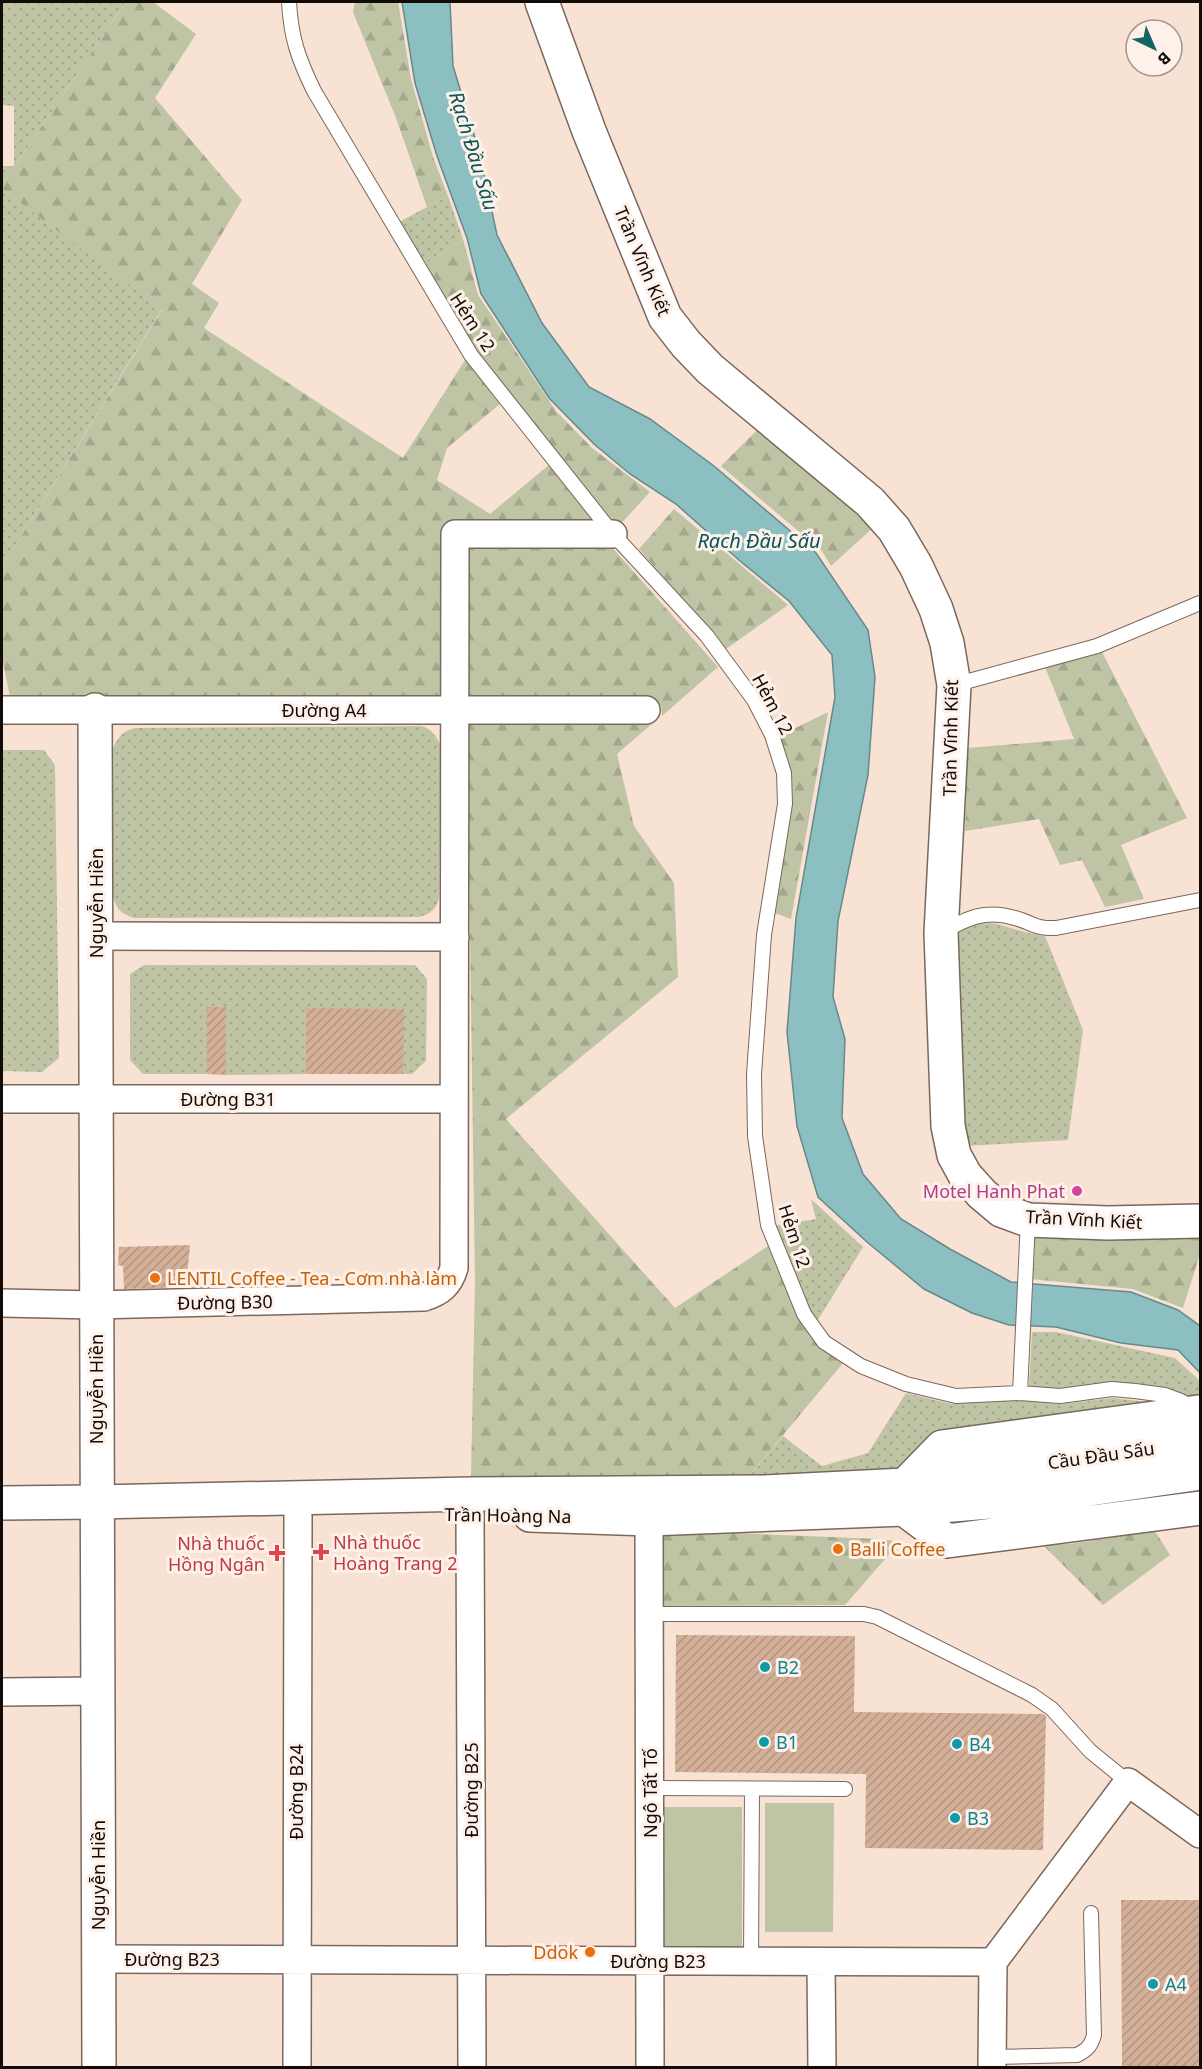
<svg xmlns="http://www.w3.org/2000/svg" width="1202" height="2069" font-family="'Noto Sans',sans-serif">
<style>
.grass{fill:url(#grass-dots)}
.forest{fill:url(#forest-firs)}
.green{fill:#bfc4a4}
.water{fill:#8cbfc2;stroke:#67898a;stroke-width:1.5}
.building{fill:url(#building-hatch)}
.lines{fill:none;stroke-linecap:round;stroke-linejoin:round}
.service-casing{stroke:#7b685c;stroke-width:16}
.minor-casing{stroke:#7b685c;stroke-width:30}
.tertiary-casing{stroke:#7b685c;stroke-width:36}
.secondary-casing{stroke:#7b685c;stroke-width:36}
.service{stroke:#fff;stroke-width:14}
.minor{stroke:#fff;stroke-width:27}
.tertiary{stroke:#fff;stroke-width:33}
.secondary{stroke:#fff;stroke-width:33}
.hotel-dot{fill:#d1479c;stroke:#fef1e9;stroke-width:2}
.food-dot{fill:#e8710a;stroke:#fef1e9;stroke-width:2}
.health-dot{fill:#e0444e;stroke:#fef1e9;stroke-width:2}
.culture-dot{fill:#0f9aa8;stroke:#fef1e9;stroke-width:2}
.labels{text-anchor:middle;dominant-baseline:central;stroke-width:6;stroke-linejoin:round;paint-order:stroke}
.street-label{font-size:18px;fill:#120b07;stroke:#fef1e9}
.hotel-label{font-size:18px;fill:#b23c85;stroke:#fef1e9;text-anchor:end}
.food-label{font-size:18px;fill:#c56008;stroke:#fef1e9;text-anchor:start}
.health-label{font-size:18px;fill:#be3a42;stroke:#fef1e9;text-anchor:start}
.culture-label{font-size:18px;fill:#0d838f;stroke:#fef1e9;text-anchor:start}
.water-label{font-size:20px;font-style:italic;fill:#085559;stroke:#fef1e9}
</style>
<defs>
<pattern id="grass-dots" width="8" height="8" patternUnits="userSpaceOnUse" patternTransform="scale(1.5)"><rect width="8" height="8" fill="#bfc4a4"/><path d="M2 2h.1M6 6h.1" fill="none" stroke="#a3a78c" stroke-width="1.8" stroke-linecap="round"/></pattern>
<pattern id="forest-firs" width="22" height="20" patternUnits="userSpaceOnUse" patternTransform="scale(1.5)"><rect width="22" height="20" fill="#bfc4a4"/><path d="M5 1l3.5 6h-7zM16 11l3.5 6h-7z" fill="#a3a78c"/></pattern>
<pattern id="building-hatch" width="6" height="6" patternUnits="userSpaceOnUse" patternTransform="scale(1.5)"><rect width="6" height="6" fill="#d4af98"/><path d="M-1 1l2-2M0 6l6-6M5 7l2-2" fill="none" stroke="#b59582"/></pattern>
</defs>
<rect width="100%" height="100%" fill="#f8e2d4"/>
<path class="grass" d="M2,2H126L2,185V166H14V106L2,105Z
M2,189L162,309L2,567Z
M448,196L463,239L423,266L397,223Z
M421,726C432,729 436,736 441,746L439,898C436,910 430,914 419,917L134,918C122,914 117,910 113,897V748C118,737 123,731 135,728Z
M2,750H44L55,765L59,1058L42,1072L2,1071Z
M992,923C1010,927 1027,934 1045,936L1083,1030L1068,1140L966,1146L950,934L972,924Z
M144,965H415L427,979L426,1061L412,1074H403V1009H307L306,1074L226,1075L207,1007V1074H143L130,1060V974Z
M811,1199L863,1247L816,1323L773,1226L816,1219Z
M1032,1332H1056L1175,1358L1200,1381V1408C1154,1373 1114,1390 1062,1391C1051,1391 1040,1388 1029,1387Z
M906,1393L952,1404L1016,1399L1060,1404L1113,1398L1165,1404L1066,1450L740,1487L783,1436L822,1466L868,1453Z"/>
<path class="forest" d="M126,2H153L196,34L155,98L242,200L192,284L219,303L204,328L403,458L465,360L501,403L447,448L437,480L490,514L550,464L597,522L445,524L443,697H10L2,658V567L162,310L2,189V185Z
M355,2H398L411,79L433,157L448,196L427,207L396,118L353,12Z
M463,239L478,295L556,411L592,448L650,492L617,528L477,354L423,266Z
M760,427L876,525L831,566L822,551L721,466Z
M674,509L788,605L726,649L639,549Z
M464,544L610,545L718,667L662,716L661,705L467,700Z
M1101,650L1187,818L1121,845L1144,899L1105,907L1082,860L1060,865L1039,819L965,831L967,748L1074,739L1045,667Z
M828,712L791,919L772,912L790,801L777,737Z
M467,721L654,722L617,754L634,826L674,883L678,977L506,1119L675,1308L768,1246L798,1318L820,1348L843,1363L740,1487L471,1477L475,1282Z
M1200,1233V1254L1183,1308L1133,1289L1030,1279L1035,1236Z
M659,1530L880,1539L900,1542L845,1605L661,1606Z
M1155,1531L1170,1555L1103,1605L1043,1545L1070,1544Z"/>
<path class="green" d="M765,1803H834L833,1932H765Z
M661,1807H742V1949H668L661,1945Z"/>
<path class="water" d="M402,2H450L453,66L479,151L497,235L542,323L589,387L650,419L714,466L816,553L868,630L875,677L868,775L838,921L833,997L845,1039L842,1118L863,1174L901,1219L950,1249L1011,1282L1131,1292L1178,1310L1200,1326V1373L1178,1350L1121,1343L1056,1327L1009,1325L972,1313L924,1289L867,1242L818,1197L797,1126L787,1032L796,918L835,697L832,655L789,601L740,561L676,504L630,474L594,444L549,398L481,294L467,238L437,156L415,83Z"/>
<path class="building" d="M207,1007H226V1075L207,1074Z
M306,1008L404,1009L403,1074H306Z
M190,1245L186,1287L124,1289L123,1266L118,1265L119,1247Z
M676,1635L855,1636L854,1712L1043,1714L1046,1716L1043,1850L865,1848L866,1774L675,1772Z
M1121,1900H1200V2067H1122Z"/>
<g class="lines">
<defs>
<path id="service" d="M289,2C291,38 298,58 314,91L471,355L613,534L707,636L754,700L772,735L784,773L785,804L764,935L754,1074L755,1136L768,1225L804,1314L824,1342L861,1366L906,1384L956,1396L1020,1393L1060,1396L1112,1389L1135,1391L1165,1395L1181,1401L1190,1406
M954,685L1097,646L1200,603
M942,932C968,918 985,909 1015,918C1033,923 1035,929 1056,928L1200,900
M1020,1393L1028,1220
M650,1614H864L877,1617L1032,1695L1052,1709L1090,1751L1128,1782
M650,1788L845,1789
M751,1961L752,1789
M992,2057L1077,2055C1087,2050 1091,2046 1094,2035L1091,1913"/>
<path id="minor" d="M2,710H646
M96,936L455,937
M2,1099H454
M2,1303L95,1305L424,1297C440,1292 449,1285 454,1268L455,534H613
M470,1513L472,2068
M649,1519L650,2068
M2,1692L98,1691
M98,1959L993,1962L1128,1782L1200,1834
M821,1963L822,2068
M297,2068L298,1516
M992,2068L993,1962"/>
<path id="tertiary" d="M542,2L589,131L665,317L686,344L710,369L870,502L894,529L916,566L936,609L947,643L954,685L941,933L948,1126L954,1155L965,1175L982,1194L1001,1210L1028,1220L1108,1223L1200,1221
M95,710L99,2068"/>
<path id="secondary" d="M905,1485L942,1447L1198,1412
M2,1503L96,1502L471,1494L765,1492L905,1485L1200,1441
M904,1509L947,1541L1200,1508
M530,1515L649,1519L904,1509L1013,1500L1200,1473"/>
</defs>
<use href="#service" class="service-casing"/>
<use href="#minor" class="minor-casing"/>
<use href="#tertiary" class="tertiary-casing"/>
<use href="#secondary" class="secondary-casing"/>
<use href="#service" class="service"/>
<use href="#minor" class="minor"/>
<use href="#tertiary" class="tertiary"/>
<use href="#secondary" class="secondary"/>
</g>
<circle class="hotel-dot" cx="1077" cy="1191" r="6"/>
<g class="food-dot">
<circle cx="155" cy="1278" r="6"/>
<circle cx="838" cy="1549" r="6"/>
<circle cx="590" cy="1952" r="6"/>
</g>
<g class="health-dot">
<path d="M318 1543h6v6h6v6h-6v6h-6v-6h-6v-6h6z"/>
<path d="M274 1544h6v6h6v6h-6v6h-6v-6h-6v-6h6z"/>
</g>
<g class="culture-dot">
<circle cx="765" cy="1667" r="6"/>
<circle cx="764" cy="1742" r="6"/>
<circle cx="957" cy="1744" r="6"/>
<circle cx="955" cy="1818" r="6"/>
<circle cx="1153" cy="1984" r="6"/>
</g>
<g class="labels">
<g class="street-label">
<text transform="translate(643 261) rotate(67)">Trần Vĩnh Kiết</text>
<text transform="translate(473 322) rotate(57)">Hẻm 12</text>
<text transform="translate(773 704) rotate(62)">Hẻm 12</text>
<text x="324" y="710">Đường A4</text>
<text transform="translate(950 738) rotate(-89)">Trần Vĩnh Kiết</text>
<text transform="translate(96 903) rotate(-90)">Nguyễn Hiền</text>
<text x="228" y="1099">Đường B31</text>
<text transform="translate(1084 1219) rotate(3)">Trần Vĩnh Kiết</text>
<text transform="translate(795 1236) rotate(72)">Hẻm 12</text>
<text transform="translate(225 1302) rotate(-1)">Đường B30</text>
<text transform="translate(96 1389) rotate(-90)">Nguyễn Hiền</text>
<text transform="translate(1101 1455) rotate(-8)">Cầu Đầu Sấu</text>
<text transform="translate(508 1515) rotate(1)">Trần Hoàng Na</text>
<text transform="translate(471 1790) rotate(-90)">Đường B25</text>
<text transform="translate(296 1792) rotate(-90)">Đường B24</text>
<text transform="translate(650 1793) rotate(-90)">Ngô Tất Tố</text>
<text transform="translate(98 1875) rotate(-90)">Nguyễn Hiền</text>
<text x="172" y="1959">Đường B23</text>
<text x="658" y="1961">Đường B23</text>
</g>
<g class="hotel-label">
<text x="1065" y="1191">Motel Hanh Phat</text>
</g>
<g class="food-label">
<text x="167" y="1278">LENTIL Coffee - Tea - Cơm nhà làm</text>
<text x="850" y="1549">Balli Coffee</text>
<text x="578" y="1952" text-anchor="end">Ddok</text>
</g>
<g class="health-label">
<text x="333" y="1542">Nhà thuốc<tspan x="333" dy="21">Hoàng Trang 2</tspan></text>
<text x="265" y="1543" text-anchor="end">Nhà thuốc<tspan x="265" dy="21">Hồng Ngân</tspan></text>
</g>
<g class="culture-label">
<text x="777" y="1667">B2</text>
<text x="776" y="1742">B1</text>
<text x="969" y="1744">B4</text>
<text x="967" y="1818">B3</text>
<text x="1165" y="1984">A4</text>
</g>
<g class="water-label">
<text transform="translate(474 151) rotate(73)">Rạch Đầu Sấu</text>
<text x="759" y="540">Rạch Đầu Sấu</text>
</g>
</g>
<rect width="1202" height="2069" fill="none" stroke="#120b07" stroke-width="6"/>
<g transform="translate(1154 48) rotate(136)"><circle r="28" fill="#fef1e9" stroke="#a0958f" stroke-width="1.5"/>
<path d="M0-4.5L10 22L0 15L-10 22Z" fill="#146465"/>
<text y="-9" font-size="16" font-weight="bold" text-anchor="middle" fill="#120b07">B</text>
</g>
</svg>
